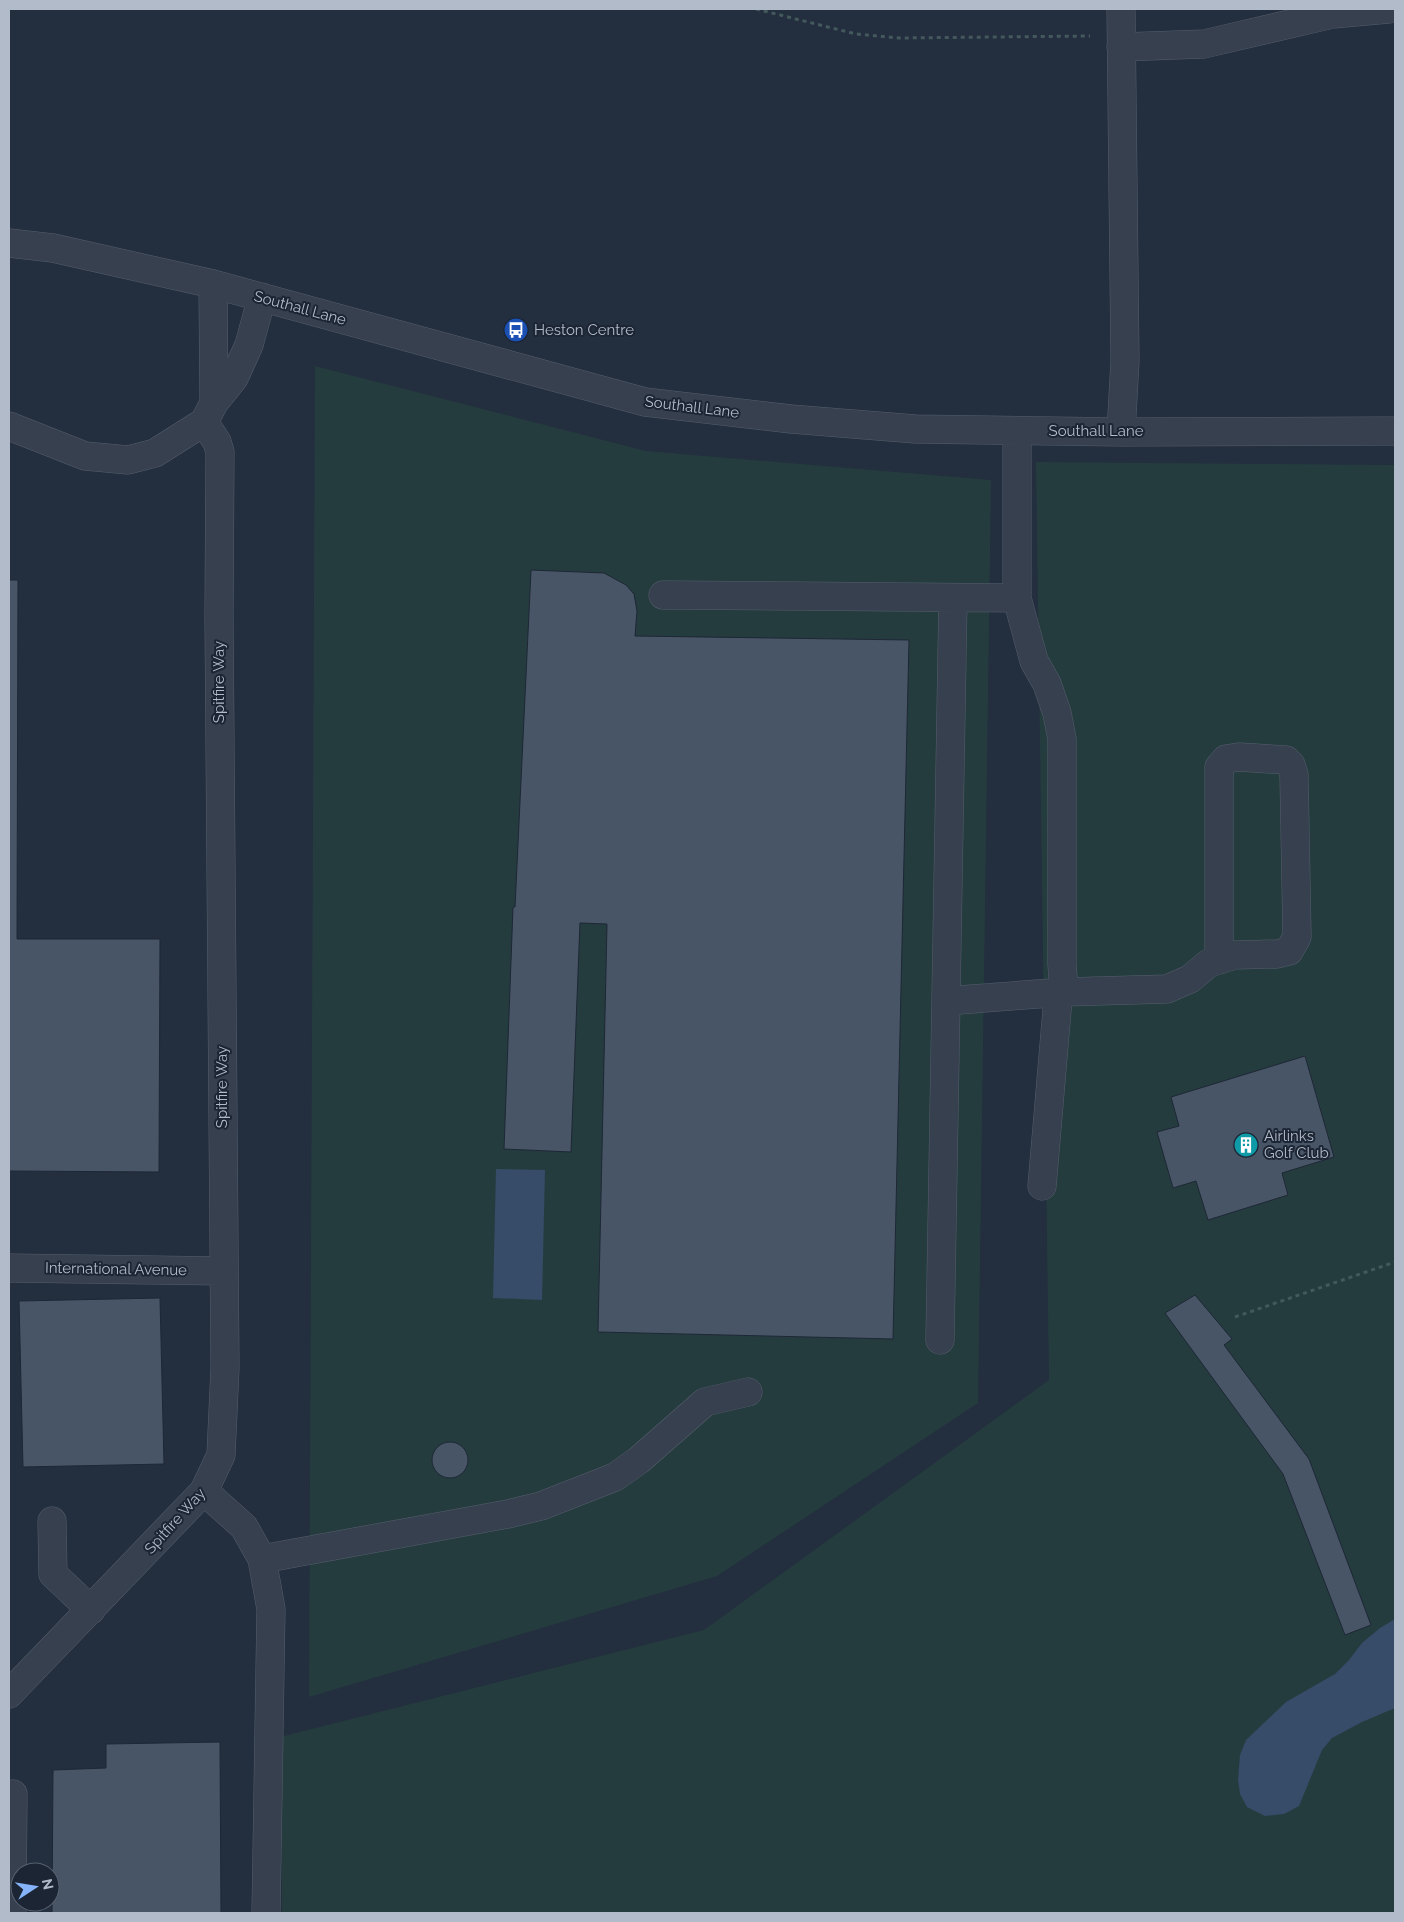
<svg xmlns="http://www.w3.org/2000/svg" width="1404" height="1922" font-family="Raleway,sans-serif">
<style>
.green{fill:#253c3f}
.water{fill:#374c68}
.building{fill:#485567;stroke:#1e2735}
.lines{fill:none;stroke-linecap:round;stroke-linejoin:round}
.minor-casing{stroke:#555e6c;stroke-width:29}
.path{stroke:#43595c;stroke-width:3;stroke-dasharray:4 4;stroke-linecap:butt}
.minor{stroke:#37404e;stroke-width:28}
.labels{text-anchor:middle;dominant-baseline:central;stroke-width:4;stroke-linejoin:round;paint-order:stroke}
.street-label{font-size:15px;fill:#b2bbc9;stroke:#1c2533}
.poi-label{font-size:15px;fill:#b2bbc9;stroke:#1c2533;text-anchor:start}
</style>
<rect width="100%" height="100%" fill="#232e3e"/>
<path class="green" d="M315,366L646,451L991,480L978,1403L717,1576L309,1697Z
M1036,462L1395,465V1913H282L280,1737L704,1630L1049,1380Z"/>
<path class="water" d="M496,1169L545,1170L542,1300L493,1298Z
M1395,1619V1708L1362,1722L1332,1738L1322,1750L1299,1806L1284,1814L1265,1816L1247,1807L1240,1794L1238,1780L1240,1755L1246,1740L1286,1702L1335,1674L1349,1660L1362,1643L1380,1628Z"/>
<path class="building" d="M531,570L604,573L626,585L634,594L637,611L635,636L909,640L893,1339L598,1332L607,924L580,923L571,1152L504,1149L513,907H515Z
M9,580H18L17,939H160L159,1172L9,1171Z
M1305,1056L1334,1157L1282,1173L1288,1195L1208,1220L1196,1181L1173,1188L1157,1132L1179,1126L1171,1097Z
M1195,1295L1232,1339L1224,1345L1309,1459L1371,1625L1345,1635L1283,1474L1165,1313Z
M160,1298L164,1464L23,1467L19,1301Z
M432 1460a18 18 0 1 1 36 0a18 18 0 1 1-36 0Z
M220,1742L221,1913H52L53,1770L106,1768V1744Z"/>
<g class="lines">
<defs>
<path id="minor" d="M1121,9L1125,361L1121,432
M1121,47L1204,44L1333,14L1389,9
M9,243L53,248L213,284L645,402L791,419L915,429L1121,432L1395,431
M213,284L214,403
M9,426L85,456L128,460L155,453L204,422L214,403L234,378L249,345L262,297
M1017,431V598L1034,661L1047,684L1057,713L1062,739V964L1064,992L1058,998L1042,1186
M663,595L1017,598
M946,1001L1064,992L1167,989L1190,979L1209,963L1235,955L1277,954L1289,951L1297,937L1294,775L1291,765L1286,760L1239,757L1226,759L1219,767V960
M9,1268L223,1271
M940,1340L953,598
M204,1491L244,1527L262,1559L271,1609L266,1913
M52,1521L53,1574L91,1610
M262,1559L508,1514L541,1506L615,1477L639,1460L705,1402L748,1392
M9,1694L204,1491L221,1455L225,1368L219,617L220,452L217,442L204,422
M12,1913L13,1794"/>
</defs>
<use href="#minor" class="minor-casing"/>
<path class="path" d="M756,9L856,34L899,38L1090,36
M1235,1317L1395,1262"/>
<use href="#minor" class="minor"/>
</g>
<defs>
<symbol id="bus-disc" viewBox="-11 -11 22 22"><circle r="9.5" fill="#1a4fb4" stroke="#1c2533"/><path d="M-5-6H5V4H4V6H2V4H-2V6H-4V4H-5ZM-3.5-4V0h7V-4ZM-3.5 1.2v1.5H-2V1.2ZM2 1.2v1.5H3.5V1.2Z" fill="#fff"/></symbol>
<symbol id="building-disc" viewBox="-11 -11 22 22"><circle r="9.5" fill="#0f9aa8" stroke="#1c2533"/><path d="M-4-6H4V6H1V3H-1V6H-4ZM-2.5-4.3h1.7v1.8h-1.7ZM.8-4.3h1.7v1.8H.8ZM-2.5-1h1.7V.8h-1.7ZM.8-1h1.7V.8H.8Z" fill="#fff"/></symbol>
</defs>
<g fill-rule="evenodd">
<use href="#bus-disc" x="502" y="316" width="28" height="28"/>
<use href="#building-disc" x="1232" y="1131" width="28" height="28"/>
</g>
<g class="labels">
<g class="street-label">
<text transform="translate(300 308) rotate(15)">Southall Lane</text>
<text transform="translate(692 407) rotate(7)">Southall Lane</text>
<text x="1096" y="431">Southall Lane</text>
<text transform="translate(219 682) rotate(-90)">Spitfire Way</text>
<text transform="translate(222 1087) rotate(-90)">Spitfire Way</text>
<text transform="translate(116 1269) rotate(1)">International Avenue</text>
<text transform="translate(175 1521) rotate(-48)">Spitfire Way</text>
</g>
<g class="poi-label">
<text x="534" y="330">Heston Centre</text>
<text x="1264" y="1136">Airlinks<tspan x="1264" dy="17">Golf Club</tspan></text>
</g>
</g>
<rect width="1404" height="1922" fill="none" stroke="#b2bbc9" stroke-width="20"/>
<g transform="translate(35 1887) rotate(78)"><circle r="24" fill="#1c2533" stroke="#58616f"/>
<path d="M0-4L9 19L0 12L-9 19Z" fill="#85b4fb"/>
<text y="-8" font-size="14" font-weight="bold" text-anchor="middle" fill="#b2bbc9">N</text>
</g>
</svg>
